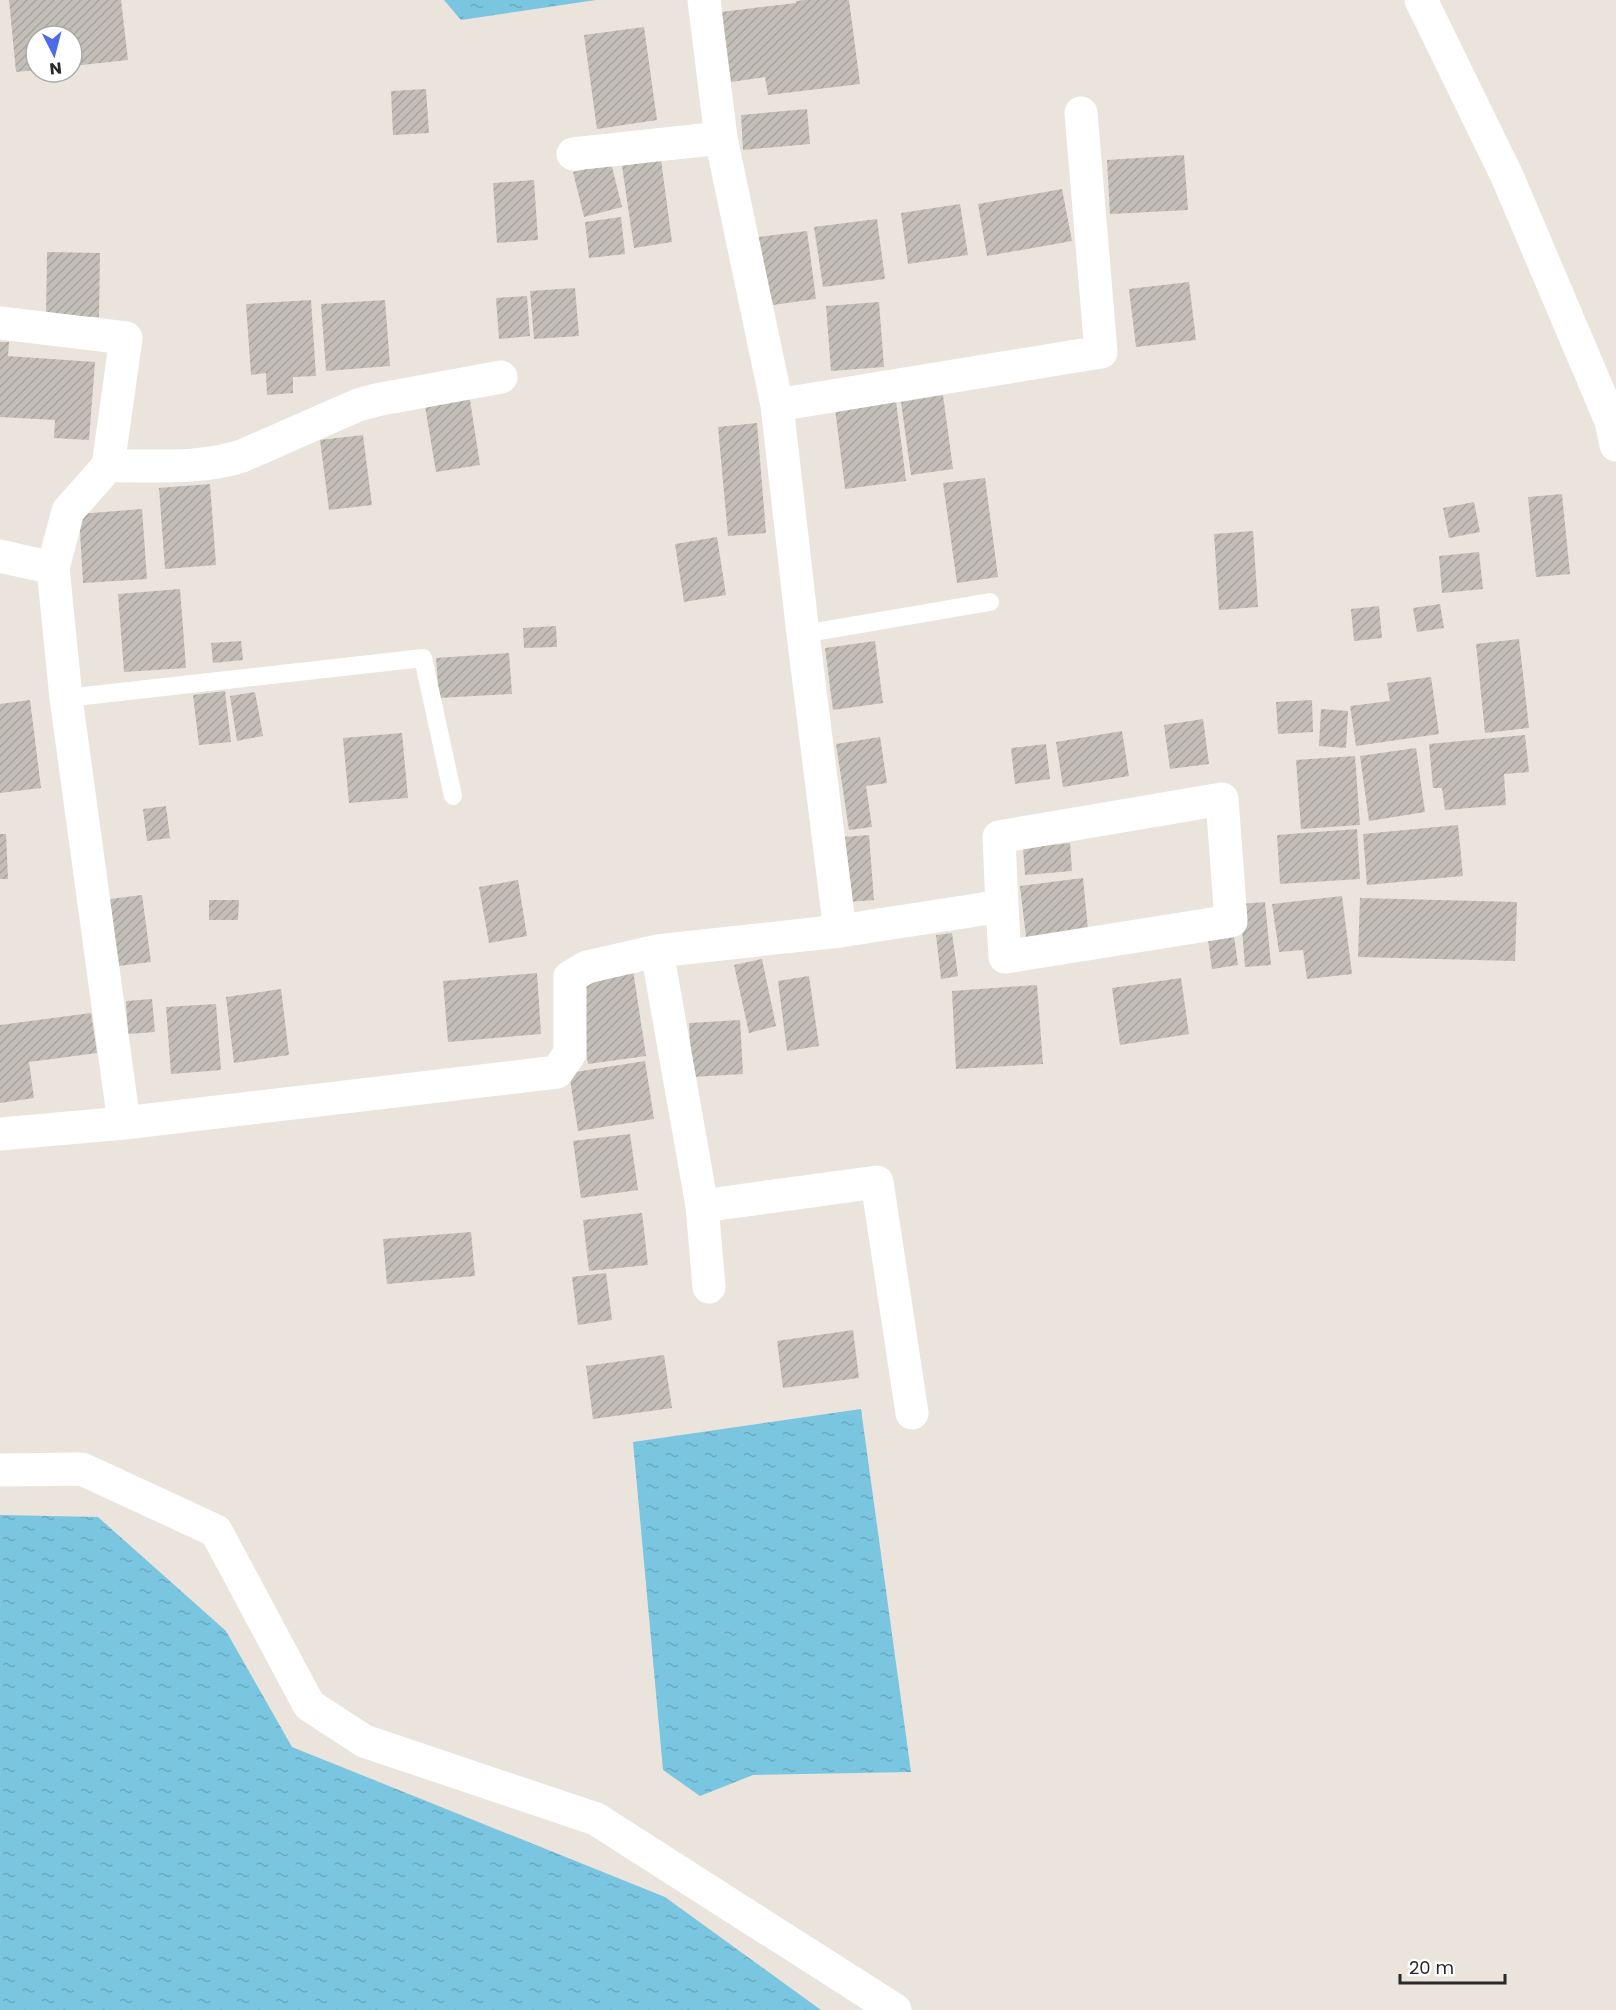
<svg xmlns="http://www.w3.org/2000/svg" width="1616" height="2010" font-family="Poppins,sans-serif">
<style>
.water{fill:url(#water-ripples)}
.building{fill:url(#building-hatch)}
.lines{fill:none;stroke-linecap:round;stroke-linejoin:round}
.service{stroke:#fff;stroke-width:18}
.minor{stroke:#fff;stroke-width:33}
.tertiary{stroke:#fff;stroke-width:33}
</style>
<defs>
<pattern id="water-ripples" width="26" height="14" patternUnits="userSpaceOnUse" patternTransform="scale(1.5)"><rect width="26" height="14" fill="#7ac6e1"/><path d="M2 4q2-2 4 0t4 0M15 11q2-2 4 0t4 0" fill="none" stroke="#6aaac1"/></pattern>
<pattern id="building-hatch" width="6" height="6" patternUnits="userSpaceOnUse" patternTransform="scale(1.5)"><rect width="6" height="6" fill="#c3beb8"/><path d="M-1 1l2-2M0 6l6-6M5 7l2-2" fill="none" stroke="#a8a39e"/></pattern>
</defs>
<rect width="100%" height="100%" fill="#eae4dd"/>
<path class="water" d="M444,0H596L461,20Z
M861,1409L911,1772L753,1775L700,1796L663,1770L633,1442Z
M0,1515L98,1517L226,1631L292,1747L665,1897L821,2010H0Z"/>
<path class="building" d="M9,0H121L128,60L72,66V36H36V70L16,72Z
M805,0H849L860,84L768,95L765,77L731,82L721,12L796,3V1Z
M644,27L657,120L597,129L584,35Z
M426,89L429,133L393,135L391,91Z
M807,109L810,144L743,150L741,115Z
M1184,155L1188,210L1110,214L1107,160Z
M661,160L672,242L634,248L622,166Z
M611,163L622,207L584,217L573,172Z
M534,180L538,240L497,243L493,183Z
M1062,189L1072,241L987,256L978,204Z
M960,204L968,255L908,264L901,213Z
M621,217L625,254L589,258L585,222Z
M877,219L885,279L823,287L814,227Z
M807,231L816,299L759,307L750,238Z
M47,252L100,253L99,317L46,316Z
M1189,282L1196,340L1136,347L1129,289Z
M575,288L579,336L534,339L530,291Z
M527,296L530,336L499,339L496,298Z
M311,300L316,376L293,377V393L267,395L266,373L251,375L246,304Z
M385,300L390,366L326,371L321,304Z
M879,302L884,367L831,371L826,306Z
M0,342H9L8,356L95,362L89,440L54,438L55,420L0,417Z
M468,387L480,465L436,472L423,394Z
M895,393L906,481L845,489L834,401Z
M943,395L953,469L911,475L901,402Z
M757,423L766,533L728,536L718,427Z
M363,435L372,505L329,510L320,440Z
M985,478L998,577L957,583L943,483Z
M210,484L216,565L165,569L159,488Z
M1562,494L1570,574L1536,577L1528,497Z
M1474,502L1480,532L1449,538L1443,508Z
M142,509L147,579L83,583L79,514Z
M1253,531L1258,607L1219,610L1214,534Z
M717,537L726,595L684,602L675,544Z
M1479,552L1483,589L1442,593L1439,556Z
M180,589L186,668L124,672L118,594Z
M1440,604L1444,628L1417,632L1413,608Z
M1379,606L1382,638L1354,641L1351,609Z
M556,626L557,647L524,648L523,628Z
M1519,639L1529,728L1485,733L1476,644Z
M241,641L243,660L213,663L211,643Z
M875,641L883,703L833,710L825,648Z
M509,653L512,694L439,698L436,658Z
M1431,677L1439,734L1356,746L1350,706L1390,701L1387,683Z
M225,691L231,742L199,745L193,695Z
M255,692L263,736L237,741L230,696Z
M30,700L41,788L0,793V704Z
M1312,700L1313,732L1278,734L1276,702Z
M1321,709L1348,711L1346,748L1319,746Z
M1203,719L1209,764L1170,769L1164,725Z
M1122,731L1129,776L1063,787L1056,742Z
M402,733L408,798L349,803L343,738Z
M1525,735L1529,772L1504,774L1506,805L1445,810L1442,788H1433L1429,744Z
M880,737L887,783L866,786L872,827L849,830L836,744Z
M1046,744L1050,779L1015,784L1011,748Z
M1416,748L1425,812L1369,821L1360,756Z
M1355,756L1360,825L1301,829L1296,760Z
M166,806L170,838L147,841L143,809Z
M1458,825L1463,876L1367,885L1363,834Z
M1357,829L1360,879L1280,884L1277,835Z
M0,834H6L8,879H0Z
M869,835L874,900L848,902L842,837Z
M1070,843L1072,871L1025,875L1023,848Z
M1083,878L1088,929L1026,937L1020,886Z
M518,880L527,936L489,943L479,887Z
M142,895L151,962L102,968L94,901Z
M1342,896L1352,974L1307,979L1303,950L1279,952L1272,904Z
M1360,898L1517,902L1515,961L1358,957Z
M209,900H239L238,920H209Z
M1265,902L1271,965L1245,967L1240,904Z
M1233,929L1238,965L1212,969L1207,932Z
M952,933L958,976L941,979L936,935Z
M762,959L776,1026L749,1033L734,965Z
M633,970L646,1056L588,1064L575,979Z
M537,973L541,1034L448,1042L443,981Z
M809,976L819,1046L787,1051L778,981Z
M1181,978L1189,1034L1120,1045L1112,988Z
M1037,985L1043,1064L956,1069L952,991Z
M281,989L289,1055L234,1063L226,997Z
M152,999L155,1032L128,1034L126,1001Z
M216,1004L221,1070L171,1074L166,1007Z
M91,1013L97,1053L29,1062L34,1098L0,1103V1025Z
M740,1020L743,1074L692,1077L689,1023Z
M645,1061L654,1119L578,1131L569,1073Z
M630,1134L638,1190L581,1198L573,1141Z
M642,1213L648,1265L589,1271L583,1220Z
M471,1232L475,1276L387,1284L383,1239Z
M606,1273L612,1320L578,1325L572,1277Z
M853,1330L859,1378L783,1388L777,1341Z
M664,1355L672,1408L593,1419L586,1366Z"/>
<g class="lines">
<path class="service" d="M803,634L990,602
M66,698L423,658L453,796"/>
<path class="minor" d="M704,0L721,138L777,405L803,634L840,931
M573,154L721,138
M0,323L126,338L108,466L68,511L53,568L66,698L124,1123
M777,405L1101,352L1081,113
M108,466C152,465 199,470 242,456L358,405L376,400L501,377
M0,556L53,568
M657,951L702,1206L709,1287
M0,1134L124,1123L557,1072L570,1053V977L587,967L657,951L840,931L1002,906L1005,957L1231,921L1222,799L999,837L1002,906
M702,1206L877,1182L912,1413
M0,1470L82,1469L216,1531L309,1705L364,1741L596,1819L895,2010"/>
<path class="tertiary" d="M1421,0L1507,176L1611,421L1616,445"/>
</g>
<g transform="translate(54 54) rotate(174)"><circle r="28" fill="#ffffff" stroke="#a9a9a9" stroke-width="1.5"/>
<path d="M0-4.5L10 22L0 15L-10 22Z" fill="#4d6ae7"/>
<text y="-9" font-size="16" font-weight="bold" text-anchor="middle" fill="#292929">N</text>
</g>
<path d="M1400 1974v9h105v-9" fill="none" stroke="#292929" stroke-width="3"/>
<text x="1409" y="1974" font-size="18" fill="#292929" stroke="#ffffff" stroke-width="4.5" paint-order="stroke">20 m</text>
</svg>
